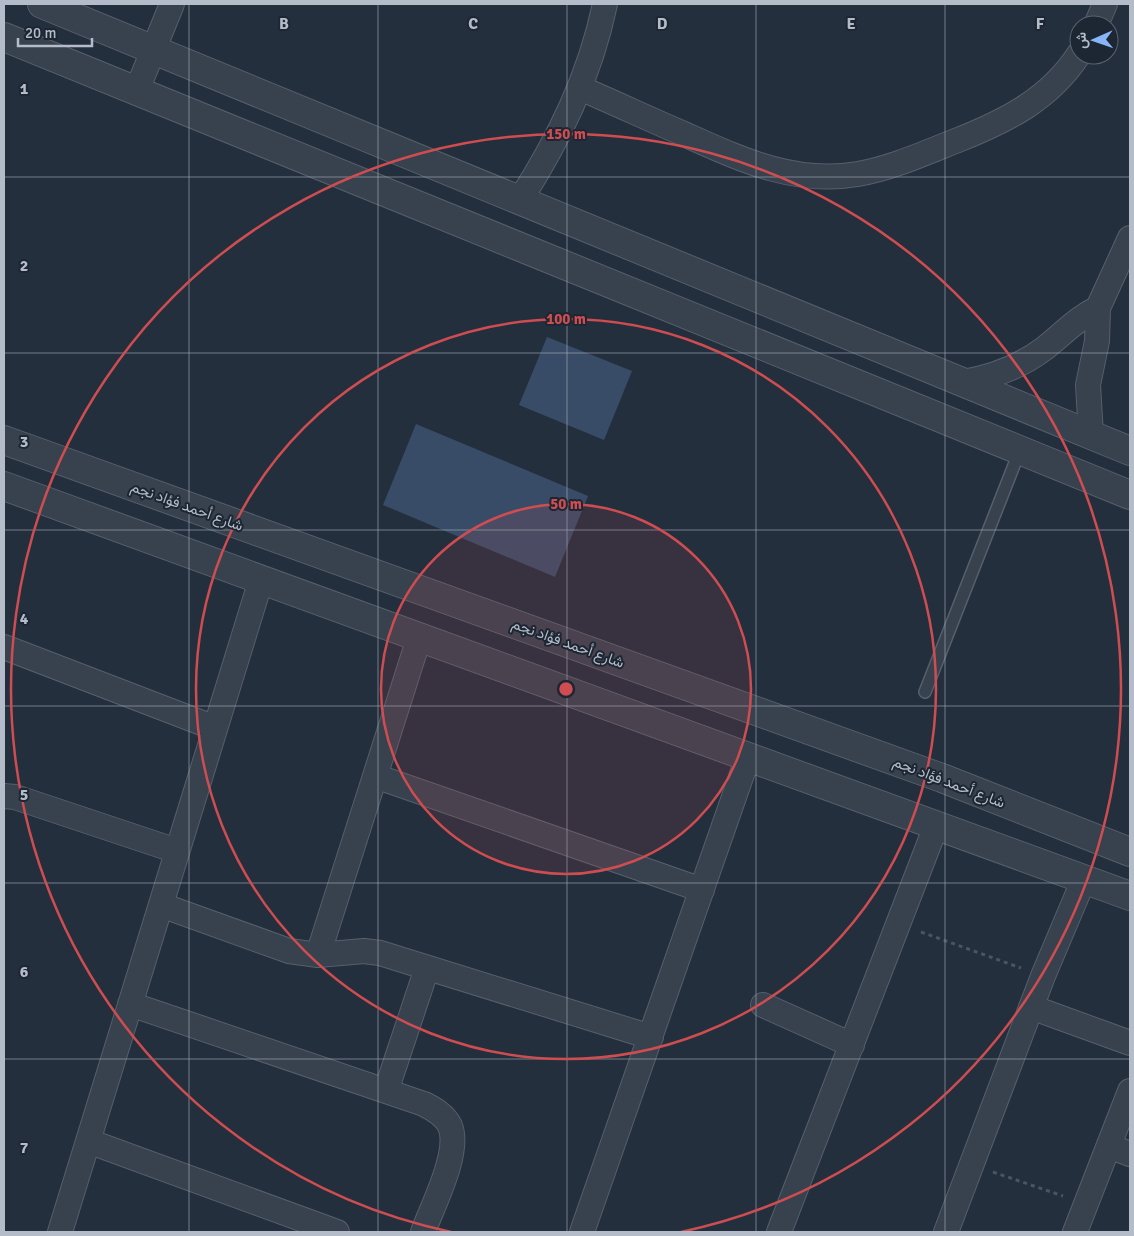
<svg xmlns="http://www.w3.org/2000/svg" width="1134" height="1236" font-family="Signika,Vazirmatn,sans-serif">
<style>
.water{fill:#394c67}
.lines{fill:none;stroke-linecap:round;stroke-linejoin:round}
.service-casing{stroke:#565f6c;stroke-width:14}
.minor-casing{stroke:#565f6c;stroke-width:26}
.tertiary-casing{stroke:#565f6c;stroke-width:30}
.path{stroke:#44595c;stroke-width:3;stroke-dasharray:4 4;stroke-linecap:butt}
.service{stroke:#38414e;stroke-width:11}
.minor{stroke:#38414e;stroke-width:24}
.tertiary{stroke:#38414e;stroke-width:28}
.grid{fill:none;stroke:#b4bcc9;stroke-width:1;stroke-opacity:0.55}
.ring{fill:none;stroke:#ce4d50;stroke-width:2.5}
.labels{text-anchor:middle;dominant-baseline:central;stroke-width:4;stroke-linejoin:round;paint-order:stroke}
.street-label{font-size:15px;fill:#b4bcc9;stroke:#1d2633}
.grid-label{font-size:16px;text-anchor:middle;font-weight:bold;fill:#b4bcc9;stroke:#1d2633;stroke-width:4;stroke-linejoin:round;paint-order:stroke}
.centre{fill:#ce4d50;stroke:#1d2633;stroke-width:2.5}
.ring-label{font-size:15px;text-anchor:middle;font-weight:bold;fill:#ce4d50;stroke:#1d2633;stroke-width:4;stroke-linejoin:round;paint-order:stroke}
</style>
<rect width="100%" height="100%" fill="#242f3e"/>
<path class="water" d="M547,337L632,371L604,440L519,405Z
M416,424L588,496L555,577L383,505Z"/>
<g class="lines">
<defs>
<path id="service" d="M925,692L1020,450"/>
<path id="minor" d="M1096,25L1105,4
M580,88C615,103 649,119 684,134C740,159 794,185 858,174C892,168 925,153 958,140C1006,121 1050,99 1079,54
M137,90L172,4
M520,200C559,139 590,76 605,4
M963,382C993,377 1020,367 1045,348C1063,334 1077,318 1098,308
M1091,435L1088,385L1097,341L1098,308L1130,238
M4,647L215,728
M375,776L702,890
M4,796L15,797L177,851
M161,905L289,951L318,955L364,951L380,953L651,1037
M318,955L419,638
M130,1004L424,1104C434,1109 445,1115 450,1126C461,1152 432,1207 423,1232
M763,1005L852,1045
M1031,1007L1130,1043
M386,1091L427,968
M88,1141L337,1232
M1109,1146L1130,1154
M60,1232L261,580
M582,1232L748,757
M779,1232L936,826
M946,1232L1043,976L1084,879
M1075,1232L1130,1091"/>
<path id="tertiary" d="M42,4L1130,451
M4,37L1130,495
M4,440L942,778L1130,852
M4,486L1130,896"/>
</defs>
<use href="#service" class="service-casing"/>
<use href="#minor" class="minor-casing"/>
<use href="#tertiary" class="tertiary-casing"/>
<path class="path" d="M921,932L1021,968
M993,1172L1063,1196"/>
<use href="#service" class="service"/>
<use href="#minor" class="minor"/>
<use href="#tertiary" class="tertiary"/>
</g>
<path class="grid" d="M189,4V1232M378,4V1232M567,4V1232M756,4V1232M945,4V1232M4,177H1130M4,353H1130M4,530H1130M4,706H1130M4,883H1130M4,1059H1130"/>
<circle cx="566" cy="689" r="185" fill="#ce4d50" fill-opacity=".12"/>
<g class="ring">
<circle cx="566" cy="689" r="185"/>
<circle cx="566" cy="689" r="370"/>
<path d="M451 1232A555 555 0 1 1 681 1232"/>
</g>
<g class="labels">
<g class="street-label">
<text transform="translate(187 506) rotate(20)">شارع أحمد فؤاد نجم</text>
<text transform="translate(568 643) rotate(20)">شارع أحمد فؤاد نجم</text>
<text transform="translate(949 782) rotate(21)">شارع أحمد فؤاد نجم</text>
</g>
</g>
<g class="grid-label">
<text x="284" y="29">B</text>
<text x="473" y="29">C</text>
<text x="662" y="29">D</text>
<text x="851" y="29">E</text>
<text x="1040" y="29">F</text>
<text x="24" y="94">1</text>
<text x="24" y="271">2</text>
<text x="24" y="447">3</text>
<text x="24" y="624">4</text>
<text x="24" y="800">5</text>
<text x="24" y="977">6</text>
<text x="24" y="1153">7</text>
</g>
<circle cx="566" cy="689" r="8" class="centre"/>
<g class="ring-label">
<text x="566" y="139">150 m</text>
<text x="566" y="324">100 m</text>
<text x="566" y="509">50 m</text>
</g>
<rect width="1134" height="1236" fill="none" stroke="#b4bcc9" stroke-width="10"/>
<g transform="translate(1094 40) rotate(268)"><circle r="24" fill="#1d2633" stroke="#59626f"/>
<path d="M0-4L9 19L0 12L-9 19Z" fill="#8ab4f8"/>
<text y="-8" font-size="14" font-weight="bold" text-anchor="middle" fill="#b4bcc9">ش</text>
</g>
<path d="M18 38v8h74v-8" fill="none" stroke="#b4bcc9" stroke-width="2.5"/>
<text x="25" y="38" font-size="15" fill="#b4bcc9" stroke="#1d2633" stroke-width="4" paint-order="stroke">20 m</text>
</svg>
